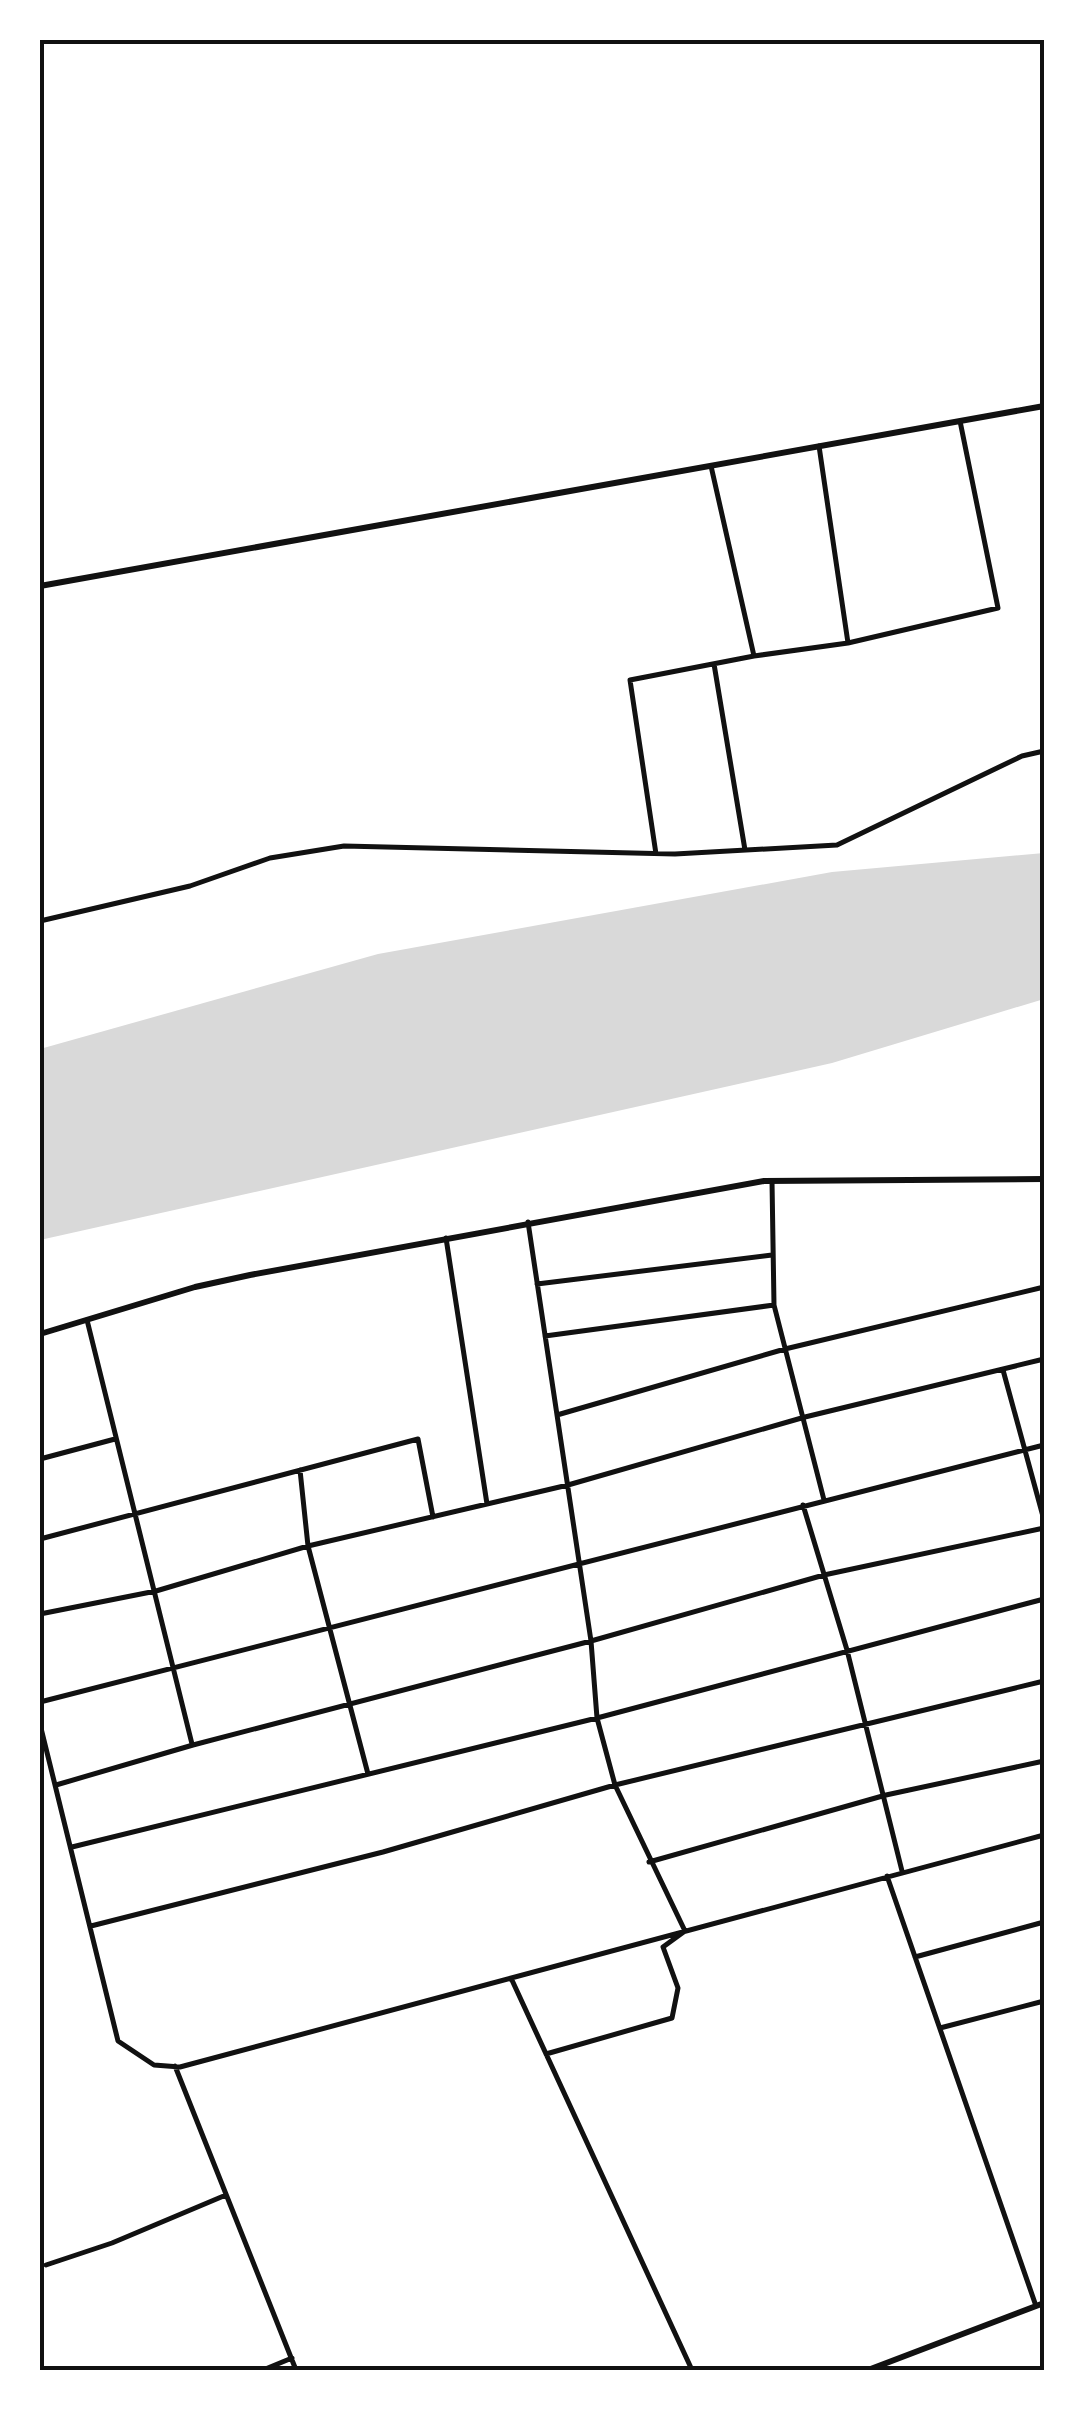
<svg xmlns="http://www.w3.org/2000/svg" width="1084" height="2410" font-family="'Fira Sans Condensed',sans-serif">
<style>
.water{fill:#d9d9d9}
.lines{fill:none;stroke-linecap:round;stroke-linejoin:round}
.minor{stroke:#111;stroke-width:5}
.tertiary{stroke:#111;stroke-width:6}
.neatline{fill:none;stroke:#111;stroke-width:4}
</style>
<rect width="100%" height="100%" fill="#fff"/>
<path class="water" d="M1044,853V999L832,1063L40,1240V1049L378,954L832,872Z"/>
<g class="lines">
<path class="minor" d="M819,446L848,643
M711,466L754,656
M714,664L745,850
M656,854L630,680L754,656L848,643L998,608L960,421
M40,921L190,886L270,858L344,846L675,854L837,845L1022,756L1044,751
M772,1181L774,1305L824,1500
M528,1222L591,1641L597,1718L615,1785L685,1931L663,1947L678,1988L672,2018L546,2054
M446,1238L487,1504
M537,1284L772,1255
M87,1320L192,1744
M545,1336L774,1305
M1003,1370L1044,1520
M557,1415L785,1349L1044,1287
M40,1459L115,1439
M300,1470L308,1546L368,1774
M803,1505L847,1650L902,1871
M40,1539L418,1439L433,1517
M40,1614L156,1591L308,1546L568,1485L805,1417L1044,1359
M40,1702L1044,1445
M40,1724L118,2041L154,2065L180,2067L1044,1835
M56,1785L193,1745L591,1641L824,1575L1044,1528
M72,1847L597,1718L1044,1599
M649,1862L886,1795L1044,1761
M887,1876L1036,2306
M91,1926L383,1852L615,1785L1044,1681
M915,1957L1044,1922
M511,1978L692,2370
M940,2028L1044,2001
M175,2066L296,2370
M46,2265L112,2243L226,2195
M263,2370L292,2358"/>
<path class="tertiary" d="M40,586L1044,406
M40,1334L195,1287L250,1275L764,1181L1044,1179
M868,2370L1044,2303"/>
</g>
<rect width="1084" height="2410" fill="none" stroke="#ffffff" stroke-width="85"/>
<rect x="42" y="42" width="1000" height="2326" class="neatline"/>
</svg>
